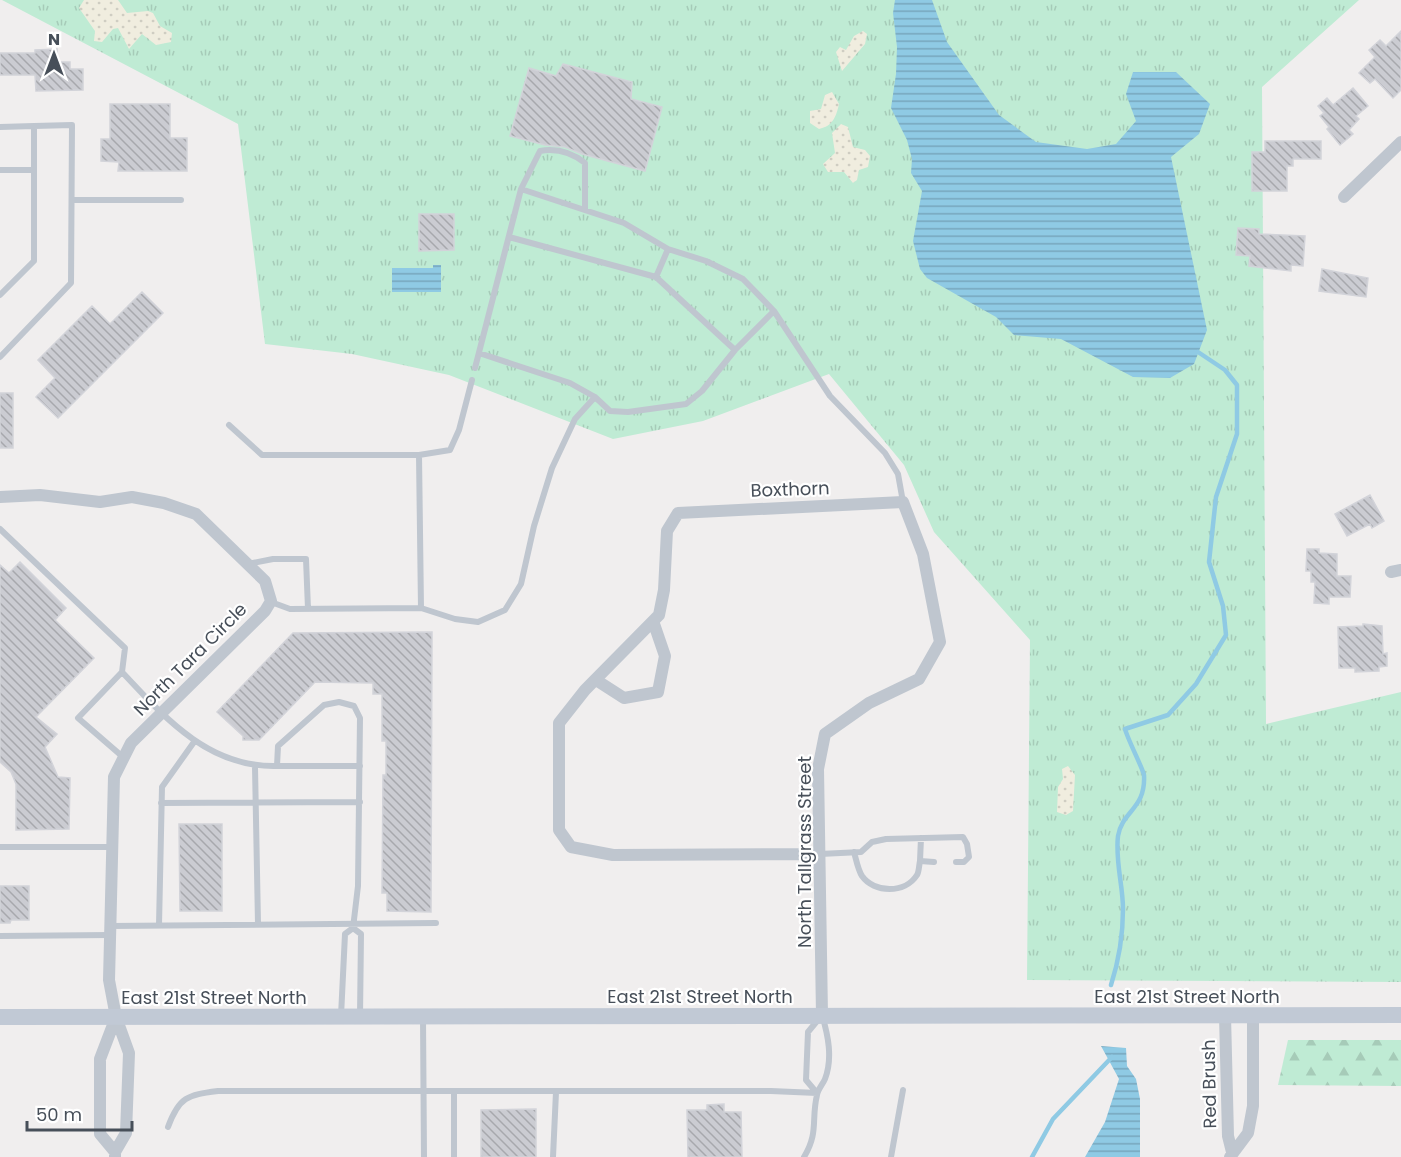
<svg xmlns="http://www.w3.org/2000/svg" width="1401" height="1157" font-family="Poppins,sans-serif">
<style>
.grass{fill:url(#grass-tufts)}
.forest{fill:url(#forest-firs)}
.sand{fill:url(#sand-dots)}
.water{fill:url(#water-rules)}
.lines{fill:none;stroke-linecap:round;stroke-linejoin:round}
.stream{stroke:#8fcae4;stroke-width:4.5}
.building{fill:url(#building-back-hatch);stroke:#d2d3d9;stroke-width:1.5}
.service{stroke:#bfc6cf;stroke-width:6}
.minor{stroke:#bfc6cf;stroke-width:12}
.secondary{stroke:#c1c9d5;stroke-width:16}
.labels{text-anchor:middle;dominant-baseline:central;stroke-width:4.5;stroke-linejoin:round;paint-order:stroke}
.street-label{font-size:18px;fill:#474f59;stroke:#fff}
</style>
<defs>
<pattern id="grass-tufts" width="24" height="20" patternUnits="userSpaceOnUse" patternTransform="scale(1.5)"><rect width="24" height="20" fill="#bfebd4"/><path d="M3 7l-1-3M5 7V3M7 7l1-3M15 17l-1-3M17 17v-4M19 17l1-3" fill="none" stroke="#a6cbb8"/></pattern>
<pattern id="forest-firs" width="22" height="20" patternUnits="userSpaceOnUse" patternTransform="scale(1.5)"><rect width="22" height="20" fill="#bfebd4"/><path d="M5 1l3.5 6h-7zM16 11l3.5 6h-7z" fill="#a6cbb8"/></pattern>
<pattern id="sand-dots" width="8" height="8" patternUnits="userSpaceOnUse" patternTransform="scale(1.5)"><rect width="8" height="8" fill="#f0eddf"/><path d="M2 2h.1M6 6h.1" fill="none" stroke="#cfcdc2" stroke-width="1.8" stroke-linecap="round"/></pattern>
<pattern id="water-rules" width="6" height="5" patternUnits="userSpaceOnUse" patternTransform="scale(1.5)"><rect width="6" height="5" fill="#8fcae4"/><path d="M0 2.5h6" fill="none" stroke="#77a6bc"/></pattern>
<pattern id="building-back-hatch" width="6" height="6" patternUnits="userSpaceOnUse" patternTransform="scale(1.5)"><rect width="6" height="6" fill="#cbccd2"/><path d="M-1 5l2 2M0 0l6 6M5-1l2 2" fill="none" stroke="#a7a8ad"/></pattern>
</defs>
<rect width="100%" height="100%" fill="#f0eeee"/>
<path class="grass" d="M2,0H1359L1262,87L1266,724L1401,692V982L1027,980L1030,640L934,532L904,465L829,374L703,421L613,439L449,375L352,354L265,344L238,124Z"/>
<path class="forest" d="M1288,1040H1401V1086L1278,1085Z"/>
<path class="sand" d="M84,0H118L127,13L148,11L153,13L160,26L172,33L171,42L156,45L142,34L129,49L118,28L113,29L102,42L94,41L95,31L79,8Z
M863,31L867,34L865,44L842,71L836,52L840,47L846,50L854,36Z
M832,92L839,104C836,117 833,126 819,129L810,123V111L821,109L825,95Z
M841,124L848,127L853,147L865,150L870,156L868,167L859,170L857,180L853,183L844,172H828L823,164L835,153L832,133Z
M1068,766L1075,775L1073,811L1066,815L1057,812L1058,787L1063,779L1062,769Z"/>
<path class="water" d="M895,0H932L947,42L999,115L1036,142L1087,149L1116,144L1136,121L1126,94L1133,72H1176L1210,104L1199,134L1171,157L1207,330L1194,364L1170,378L1133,377L1061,339L1014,335L996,317L927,278L920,269L913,241L922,191L911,173L912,159L907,140L891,108L896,74L897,47L893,13Z
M433,265H441V292H392V268H433Z
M1101,1046L1126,1048L1127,1066L1136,1079L1140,1099V1157H1085L1105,1122L1119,1079Z"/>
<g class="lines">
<path class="stream" d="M1111,985C1119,960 1123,936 1123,909C1123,885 1115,861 1118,836C1122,811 1146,809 1144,775C1143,769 1128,740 1125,729L1168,715L1196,684L1226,635L1223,606L1209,562L1216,497L1237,434V385L1225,370L1198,352
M1032,1157L1053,1119L1112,1057"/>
</g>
<path class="building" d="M1401,31V90L1393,98L1375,79L1370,83L1359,73L1375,57L1369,50L1380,40L1386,46Z
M57,49V62H70V69H83V90L36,91L35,75H0V53H35V50Z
M563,64L632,82L631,99L662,107L645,171L582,154L565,147L545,145L510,136L529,68L556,76Z
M1353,88L1368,106L1356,116L1359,119L1349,130L1353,134L1340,145L1327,129L1329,127L1320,116L1324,113L1318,106L1327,98L1333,105Z
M110,104H170V138H187V171H118L119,162L101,161V139H110Z
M1265,141H1321V159H1293V166H1287V191H1252V152H1265Z
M419,214H454V250L419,251Z
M1238,228L1259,229V234L1305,236L1303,266L1291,265V271L1249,266L1250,256L1236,255Z
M1322,269L1368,278L1366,297L1319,291Z
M142,292L163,313L58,418L36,397L55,378L38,360L92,306L110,324Z
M0,393H13V448H0Z
M1370,495L1384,521L1372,528L1370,524L1347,536L1335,514Z
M1307,549H1319V553L1337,554V576H1351L1350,597H1329V604L1314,603L1315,582H1311V571H1306Z
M20,562L66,608L55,620L94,658L36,717L57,734L45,747L58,777L70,778L69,829L16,830V784L11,772L0,762V565L9,573Z
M1363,624L1382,626L1383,654L1387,653V666L1379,667V671L1355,672V668H1339L1338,627L1363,626Z
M432,632L431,912L387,911V893H382L383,775H386V741H382V694H373V683L315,682L259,740H243V736L217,712L293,633Z
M179,824H222V911H180Z
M0,886H29V920H11L10,923H0Z
M724,1104V1112H741L742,1157H688L687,1110H707V1105Z
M536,1109V1157H481V1110Z"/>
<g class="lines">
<path class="service" d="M0,127L34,126V261L0,295
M0,170H34
M521,189L540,151C557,148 571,152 585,163V210
M72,200H181
M509,237L656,277L668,249
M656,277L735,350
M479,353L570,383L595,397L610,411L628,412L686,404L702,391L735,350L774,311
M0,357L71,283L72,125L34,126
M475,368L521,189L624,223L668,249L706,261L743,279L774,311L830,396L885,453L898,474L903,502
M229,425L262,455H419L450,450L459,430L472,380
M419,455L421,608
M0,529L125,648L122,672L78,718L123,757
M248,564L273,559H306L308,609
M271,602L290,609L421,608L455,619L478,622L505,610L521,584L534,526L552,468L575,419L595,397
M122,672C165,718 209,768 277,766L278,746L324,705L339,702L354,706L360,718L358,886L353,928L345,934L341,1016
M277,766H360
M255,767L258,924
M161,803L360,802
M921,838L920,861L934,862
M0,847H111
M854,852C856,859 858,870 862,876C874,893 905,894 917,875C919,872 919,865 920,861
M820,854L861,852L872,842L886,839L963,837L967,844L969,857L964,862H956
M159,925L162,787L194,742
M110,926L436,923
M353,928L361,934L360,1016
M0,936L110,935
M423,1017L424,1157
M454,1092V1157
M168,1127C179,1097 187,1095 218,1091H771L817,1093
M553,1157L556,1092
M804,1157C819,1132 811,1120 817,1095C818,1089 823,1084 825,1079C833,1058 828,1035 822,1015L808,1032L806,1080L817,1093
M891,1157L903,1090"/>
<path class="minor" d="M1344,197L1401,142
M0,497L40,495L100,502L132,497L164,503L196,514L265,581L271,601L265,611L131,743L114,777L109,980L116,1017L129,1053L126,1133L115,1152
M1391,572L1401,570
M596,680L624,698L658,692L665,656L653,621
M820,854L613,855L571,847L559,830V723L585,690L659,615L664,590L667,531L678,513L903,502L923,554L940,642L919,679L869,703L825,734L818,769L822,1015
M1225,1015L1228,1136L1232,1152
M115,1157V1152L100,1134V1059L116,1017
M1230,1157L1248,1133L1253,1106V1015"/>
<path class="secondary" d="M0,1017L1401,1015"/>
</g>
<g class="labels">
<g class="street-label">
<text transform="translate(790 489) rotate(-2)">Boxthorn</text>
<text transform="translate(190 659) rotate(-45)">North Tara Circle</text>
<text transform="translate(804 852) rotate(-90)">North Tallgrass Street</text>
<text x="700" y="996">East 21st Street North</text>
<text x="1187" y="996">East 21st Street North</text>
<text x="214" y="997">East 21st Street North</text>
<text transform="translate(1209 1084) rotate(-91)">Red Brush</text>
</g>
</g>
<g transform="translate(54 54)" stroke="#ffffff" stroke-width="4.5" paint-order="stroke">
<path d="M0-4.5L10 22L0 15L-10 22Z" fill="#474f59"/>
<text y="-9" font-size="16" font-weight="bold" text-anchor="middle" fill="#474f59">N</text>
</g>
<path d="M27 1121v9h105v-9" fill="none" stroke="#474f59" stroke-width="3"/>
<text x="36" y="1121" font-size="18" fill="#474f59" stroke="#ffffff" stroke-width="4.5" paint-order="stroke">50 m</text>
</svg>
